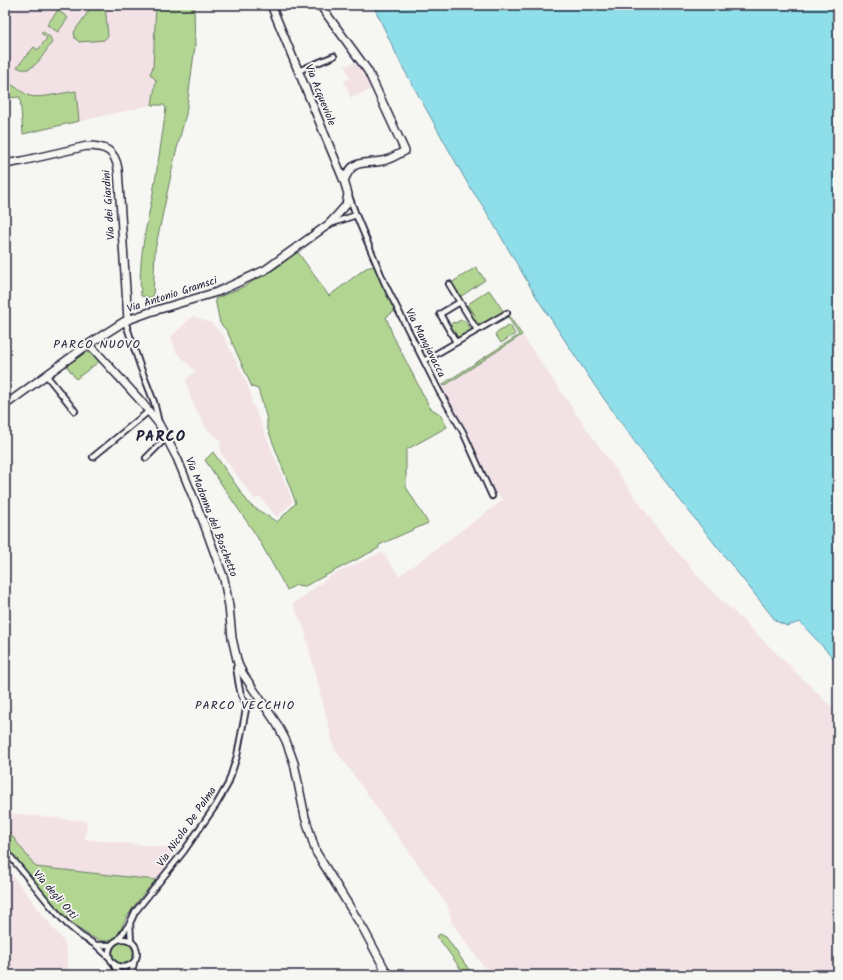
<svg xmlns="http://www.w3.org/2000/svg" width="843" height="980" font-family="Kalam,sans-serif">
<style>
.built{fill:#f3e2e5}
.green{fill:#b2d691;stroke:#6a7c66}
.water{fill:#8fdfeb;stroke:#6393a5}
.lines{fill:none;stroke-linecap:round;stroke-linejoin:round}
.street-casing{stroke:#22223b;stroke-width:8}
.secondary-casing{stroke:#22223b;stroke-width:10}
.street{stroke:#f6f6f2;stroke-width:4.5}
.secondary{stroke:#f6f6f2;stroke-width:7}
.labels{text-anchor:middle;dominant-baseline:central;stroke-width:3.5;stroke-linejoin:round;paint-order:stroke}
.street-label{font-size:11px;fill:#22223b;stroke:#f6f6f2}
.neighbourhood-label{font-size:12px;letter-spacing:1px;fill:#22223b;stroke:#f6f6f2}
.district-label{font-size:15px;font-weight:bold;letter-spacing:1px;fill:#22223b;stroke:#f6f6f2}
</style>
<rect width="100%" height="100%" fill="#f6f6f2"/>
<filter id="ink" filterUnits="userSpaceOnUse"><feTurbulence type="fractalNoise" baseFrequency=".025" numOctaves="2"/><feDisplacementMap in="SourceGraphic" scale="8" xChannelSelector="R" yChannelSelector="G"/><feConvolveMatrix kernelMatrix="1 2 1 2 8 2 1 2 1" color-interpolation-filters="sRGB"/></filter>
<g filter="url(#ink)">
<path class="built" d="M5,5H166L165,27L152,105L23,134L20,97L5,98Z
M356,62L365,74L372,89L351,98L344,81L350,78L345,66Z
M193,316L211,323L223,335L243,375L252,397L251,403L255,409L293,502L277,517L260,497L254,499L221,453L220,440L206,428L191,399L186,380L195,371L176,352L171,337Z
M523,336L588,431L660,532L708,587L838,713V975H490L452,923L448,906L334,748L304,628L293,604L332,575L382,552L399,576L503,500L500,496L494,494L465,431L451,408L440,388Z
M5,813L87,821L85,839L181,849L178,852H173L171,855L172,860L156,880L36,867L5,827Z
M5,866L65,943L70,975H5Z"/>
<path class="green" d="M93,5H105L108,36L104,40L79,42L75,38L74,32Z
M156,5H194L195,46L186,114L175,156L155,250L153,298L141,296C138,263 145,231 152,199C157,169 162,139 166,108L164,105H152L156,80L150,74L153,67Z
M58,10L68,18L58,32L47,25Z
M42,31L50,37L52,42C44,53 33,77 17,67L34,47L38,50L47,38L41,33Z
M5,83C14,83 21,93 30,96C39,99 66,92 76,91L79,121L23,134L20,97L5,98Z
M297,251L329,296L366,268L374,266L395,311L386,317L393,336L430,408L440,414L447,427L406,450V487L428,523L379,545V548L305,586L296,585L287,590L256,535L205,460L213,452L250,505L277,522L296,503L267,427V419L258,389L252,387L227,331L220,323L215,299L245,286L279,266Z
M476,267L485,280L460,297L451,283Z
M489,290L504,312L478,328L464,306L467,305L475,315L468,304Z
M507,313L522,335L444,386L443,384L519,335L506,314Z
M461,320L462,321L464,320L472,330L457,340L449,325L454,322L455,323Z
M510,325L515,334L501,343L495,334Z
M83,352L91,353L101,360L76,379L66,365Z
M5,827L36,867L156,880C143,894 132,907 123,924C121,929 119,936 113,939C86,955 21,866 5,846Z
M440,934L446,937L470,971L469,975H465L437,936Z
M112 953a11 11 0 1 1 22 0a11 11 0 1 1-22 0Z"/>
<path class="water" d="M373,5H838V663L800,622L787,626L776,621L642,452L595,386L537,298L483,206L469,186L401,64Z"/>
<g class="lines">
<defs>
<path id="street" d="M298,71L334,56
M349,196L356,215L385,284L439,391L463,432L492,496
M330,224L356,215
M449,284L477,330
M125,321L140,366L154,402L159,423
M456,342L440,314L460,302
M424,361L507,313
M46,375L75,411
M93,457L149,411
M146,458L166,438
M247,704L263,703
M5,850L51,906L67,924L81,936L96,945L109,957
M130,923L131,942
M109 953a14 14 0 1 1 28 0a14 14 0 1 1-28 0Z
M118,940L130,923L135,912L184,851L216,805L228,784L237,756L247,704C238,695 239,680 236,668L238,664
M96,945H111
M114,965L119,975
M131,975L134,963"/>
<path id="secondary" d="M320,5L368,71L405,151C398,154 390,160 382,161C362,165 353,158 344,181
M5,164L22,161L87,146C105,146 115,150 118,169L128,320
M89,344L139,399L159,424L177,458L203,521L224,579L229,606L232,638L238,664L243,674L277,724L286,741L294,763L305,817L316,852L364,930L388,975
M5,405L89,344L125,321L150,312L217,292L265,270L329,224L339,213L346,205L348,194L344,181L271,5"/>
</defs>
<use href="#street" class="street-casing"/>
<use href="#secondary" class="secondary-casing"/>
<use href="#street" class="street"/>
<use href="#secondary" class="secondary"/>
</g>
</g>
<g class="labels">
<g class="street-label">
<text transform="translate(320 95) rotate(68)">Via Acqueviole</text>
<text transform="translate(109 205) rotate(-94)">Via dei Giardini</text>
<text transform="translate(172 295) rotate(-18)">Via Antonio Gramsci</text>
<text transform="translate(425 343) rotate(63)">Via Mangiavacca</text>
<text transform="translate(211 517) rotate(69)">Via Madonna del Boschetto</text>
<text transform="translate(187 827) rotate(-55)">Via Nicola De Palma</text>
<text transform="translate(55 895) rotate(49)">Via degli Orti</text>
</g>
<g class="neighbourhood-label">
<text x="97" y="344">PARCO NUOVO</text>
<text x="245" y="705">PARCO VECCHIO</text>
</g>
<g class="district-label">
<text x="161" y="437">PARCO</text>
</g>
</g>
<rect width="843" height="980" fill="none" stroke="#f6f6f2" stroke-width="20"/>
<rect x="10" y="10" width="823" height="960" fill="none" stroke="#22223b" stroke-width="1.5" filter="url(#ink)"/>
</svg>
